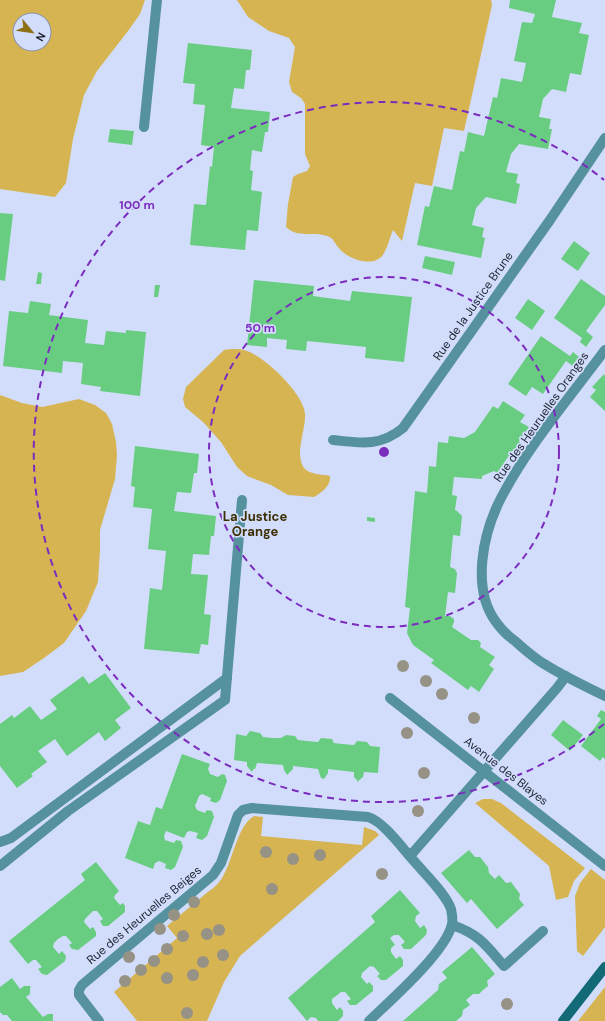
<svg xmlns="http://www.w3.org/2000/svg" width="605" height="1021" font-family="'DM Sans',sans-serif">
<style>
.green{fill:#d7b452;fill-rule:evenodd}
.building{fill:#68cd80}
.lines{fill:none;stroke-linecap:round;stroke-linejoin:round}
.lane{stroke:#55929d;stroke-width:10}
.street{stroke:#55929d;stroke-width:10}
.secondary{stroke:#126a77;stroke-width:10}
.tree{fill:#969285}
.ring{fill:none;stroke:#7b2cbf;stroke-width:2;stroke-dasharray:7 5}
.labels{text-anchor:middle;dominant-baseline:central;stroke-width:3.5;stroke-linejoin:round;paint-order:stroke}
.street-label{font-size:12px;fill:#1e2331;stroke:#d2ddfb}
.neighbourhood-label{font-size:13px;font-weight:bold;fill:#3d2f04;stroke:#d2ddfb}
.centre{fill:#7b2cbf;stroke:#d2ddfb;stroke-width:2}
.ring-label{font-size:12px;text-anchor:middle;font-weight:bold;fill:#7b2cbf;stroke:#d2ddfb;stroke-width:3.5;stroke-linejoin:round;paint-order:stroke}
</style>
<rect width="100%" height="100%" fill="#d2ddfb"/>
<path class="green" d="M0,0H145L140,14L128,31L97,71L84,95L73,139L66,183L55,197L0,189ZM20,20H44V44H20Z
M237,0H491L492,5L464,131L444,128L432,186L415,183L402,241L393,230C390,237 388,246 384,253C376,269 348,260 339,248C334,243 334,238 327,236C310,231 300,239 286,227L288,204L293,177L298,174L307,171L310,166L305,154V104L301,98L292,92L289,82L295,47L289,38L269,31L248,17Z
M232,349C237,349 242,349 247,351C265,357 304,394 305,414C306,430 294,454 304,468C310,475 322,474 330,476C331,486 322,492 314,497L288,495L271,485L247,476L237,467L221,442L203,422L185,407L183,399L186,387L224,350Z
M0,395L22,403L42,407L79,399L95,405L106,413L112,424L116,442L117,455L115,479L100,530V550L98,582L86,611L64,643L44,658L23,672L0,676Z
M483,799H492L501,803L585,868L574,881L568,897L556,900L549,866L475,803Z
M254,816L263,817L261,836L362,845L364,827L375,831L379,835L240,956L224,982L207,1021H137L114,992L177,938L167,926C179,916 191,906 203,896C210,890 219,885 223,876C233,860 237,826 254,816Z
M591,869L605,880V927L583,956L577,951L575,896L580,883Z
M605,987V1021H578Z"/>
<path class="building" d="M510,0H556L552,17L582,23L579,33L589,35L581,75L570,73L566,92L552,89L543,99L539,117L551,119L549,129H552L548,149L519,144L511,154L506,172L518,174L516,183L520,184L516,204L486,197L476,208L472,225L484,228L482,237L485,238L481,258L417,245L425,206L429,207L434,186L452,190L460,151L464,152L468,132L484,136L493,97L497,98L501,78L522,82L526,63L514,61L522,22L532,23L535,14L509,8Z
M188,43L252,50L250,70H246L244,89L234,88L231,108L270,112L268,132H265L262,152L252,150L250,170L253,171L251,190L262,192L258,231L247,230L245,250L190,245L194,204L206,205L210,166L212,167L214,147L201,145L205,105L193,104L195,84L183,83Z
M110,129L134,131L132,145L108,142Z
M0,213L13,214L5,281L0,280Z
M574,241L590,253L578,271L561,259Z
M425,256L455,262L452,275L422,268Z
M38,272L42,273L41,284H36Z
M581,279L605,296V305L586,331L593,337L586,347L580,342L582,338L554,318Z
M254,280L314,286L313,296L350,301L352,291L412,297L404,362L365,358L366,347L327,343L307,341L306,351L286,349L287,340L267,338V347L247,345Z
M155,285H160L158,297H154Z
M528,299L545,311L532,330L515,318Z
M30,301L51,304L49,315L88,320L85,343L104,345L106,331L126,333V330L146,332L140,396L100,391L101,387L81,384L83,363L63,361L62,373L3,366L9,311L28,313Z
M541,336L570,356L573,352L579,357L573,366L566,361L543,394L532,387L526,396L508,384Z
M604,374L605,376V411L590,397L596,390L592,387Z
M503,401L525,415L520,422L529,427L519,441L523,447L522,449L518,452L512,451L497,473L494,471L482,476V479L454,477L452,495L457,496L455,510L457,511L462,516L460,536L453,535L450,567L455,569L457,573L455,593L448,592L445,616H450L454,619V622L452,627L471,640H478L481,643L480,647L495,657L489,665L494,669L479,692L471,686L468,690L431,663L434,660L413,645L407,633L410,608L405,607L415,491L427,493L429,466L436,467L438,442L448,443L449,436L464,438L475,432L493,406L498,409Z
M135,446L199,454L197,473H194L191,493L177,492L174,511L216,516L214,536H211L209,555L193,554L191,574L208,575L204,614L211,615L208,645L201,644L199,654L144,649L150,588L162,590L166,551L148,549L152,509L133,507L135,487L131,486Z
M367,517L375,518V522L367,521Z
M105,673L131,708L115,720L121,728L105,741L99,732L67,756L55,739L38,751L47,762L31,774L33,776L17,788L0,766V724L12,715L14,718L30,706L41,720L57,709L50,700L83,676L89,684Z
M601,710L605,712V759L603,757L600,761L581,746L601,719L597,716Z
M563,720L583,735L570,751L551,735Z
M250,731L260,733L263,737L272,738H281L286,735L295,736L298,740L307,741L318,742L321,738L332,739L334,743L342,744L354,745L357,741L367,742L370,746L380,747L378,773L364,772L363,777L357,782V780L354,777V772L328,769V773L324,779L321,778L318,769L293,766V769L287,775L284,770L283,765L257,763L255,769H253V771H251L247,766V762L234,760L236,734L246,736Z
M182,754L210,764L208,769L210,774L218,777L222,774L225,775L227,781L220,800L216,803L210,801L211,798L202,794L199,796L195,806L197,810L205,813L207,810L212,811L214,817L207,836L202,840L196,838L198,833L190,831L187,832L184,838L166,831L164,836L165,840L174,843L176,840L181,841L183,847L175,867L171,870L165,868L166,864L159,861L155,863L153,869L125,858L138,821L150,825L156,807L162,809Z
M469,850L475,857H480L488,867L489,873L495,879L499,875L506,883L511,882L520,894L519,899L524,905L497,929L471,899L467,903L441,873Z
M96,862L119,891L115,895L114,898L120,905L123,903L125,906V912L108,926H103L100,921L103,919L97,911H93L85,919L84,922L90,929L93,927L96,932V936L78,950L72,949L69,945L72,943L66,936H63L58,939L54,943L53,947L59,954L62,951L66,956L65,961L47,975L42,974L38,969L42,967L36,960H33L28,964L9,941L85,880L81,874Z
M400,890L420,913L416,916L415,921L420,928L424,925L427,930L426,935L411,949H404L401,945L405,942L399,935H394L390,938L395,945L391,948V952L396,959L400,956L403,960V966L386,980H381L377,976L380,974L374,967L370,966L362,973L361,977L367,984L369,982L373,986V991L356,1005H350L347,1001L351,999L345,992H341L336,996L332,999V1003L337,1010L340,1007L343,1011V1016L338,1021H318L316,1018L311,1017L307,1021L288,998L375,922L371,916Z
M472,947L495,974L487,981L488,986L483,990L479,994H473L466,1000L470,1005L463,1010L462,1016L456,1021H403L438,990L439,984L447,978L442,972Z
M12,978L20,989L24,986H30L31,987L30,988V994L26,997L43,1017L48,1014H53V1021H12L7,1015H3L0,1012V987Z"/>
<g class="lines">
<path class="lane" d="M0,842L11,838L227,678
M452,925C479,934 486,945 504,966L543,931"/>
<path class="street" d="M144,127L157,0
M605,350C570,397 528,446 501,498C483,533 471,588 496,622C501,629 508,636 515,641C525,650 535,659 546,665C565,677 585,686 605,696
M333,440C360,443 380,447 403,428L550,220L605,138
M390,698L605,866
M410,856L557,688L566,676
M0,866L68,811L225,700L242,500
M99,1021L79,995V990L82,985L213,875L221,863L238,815L243,810L252,808L368,817C383,821 403,849 414,861C424,873 446,894 451,909C452,914 453,920 452,924C446,952 390,1001 369,1021"/>
<path class="secondary" d="M563,1021L605,967"/>
</g>
<g class="tree">
<circle cx="403" cy="666" r="6"/>
<circle cx="426" cy="681" r="6"/>
<circle cx="442" cy="694" r="6"/>
<circle cx="474" cy="718" r="6"/>
<circle cx="407" cy="733" r="6"/>
<circle cx="424" cy="773" r="6"/>
<circle cx="418" cy="811" r="6"/>
<circle cx="266" cy="852" r="6"/>
<circle cx="320" cy="855" r="6"/>
<circle cx="293" cy="859" r="6"/>
<circle cx="382" cy="874" r="6"/>
<circle cx="272" cy="889" r="6"/>
<circle cx="194" cy="902" r="6"/>
<circle cx="174" cy="915" r="6"/>
<circle cx="160" cy="929" r="6"/>
<circle cx="219" cy="930" r="6"/>
<circle cx="207" cy="934" r="6"/>
<circle cx="183" cy="936" r="6"/>
<circle cx="167" cy="949" r="6"/>
<circle cx="223" cy="955" r="6"/>
<circle cx="129" cy="957" r="6"/>
<circle cx="154" cy="961" r="6"/>
<circle cx="203" cy="962" r="6"/>
<circle cx="141" cy="970" r="6"/>
<circle cx="193" cy="975" r="6"/>
<circle cx="167" cy="978" r="6"/>
<circle cx="125" cy="981" r="6"/>
<circle cx="507" cy="1004" r="6"/>
<circle cx="187" cy="1013" r="6"/>
</g>
<g class="ring">
<circle cx="384" cy="452" r="175"/>
<path d="M604 724A350 350 0 1 1 604 180"/>
</g>
<g class="labels">
<g class="street-label">
<text transform="translate(473 306) rotate(-55)">Rue de la Justice Brune</text>
<text transform="translate(541 417) rotate(-55)">Rue des Heuruelles Oranges</text>
<text transform="translate(506 771) rotate(38)">Avenue des Blayes</text>
<text transform="translate(144 915) rotate(-40)">Rue des Heuruelles Beiges</text>
</g>
<g class="neighbourhood-label">
<text x="255" y="516">La Justice<tspan x="255" dy="15">Orange</tspan></text>
</g>
</g>
<circle cx="384" cy="452" r="6" class="centre"/>
<g class="ring-label">
<text x="137" y="209">100 m</text>
<text x="260" y="332">50 m</text>
</g>
<g transform="translate(32 32) rotate(119)"><circle r="19" fill="#d2ddfb" stroke="#8a93aa"/>
<path d="M0-3L7 15L0 10L-7 15Z" fill="#8d7014"/>
<text y="-6" font-size="11" font-weight="bold" text-anchor="middle" fill="#1e2331">N</text>
</g>
</svg>
